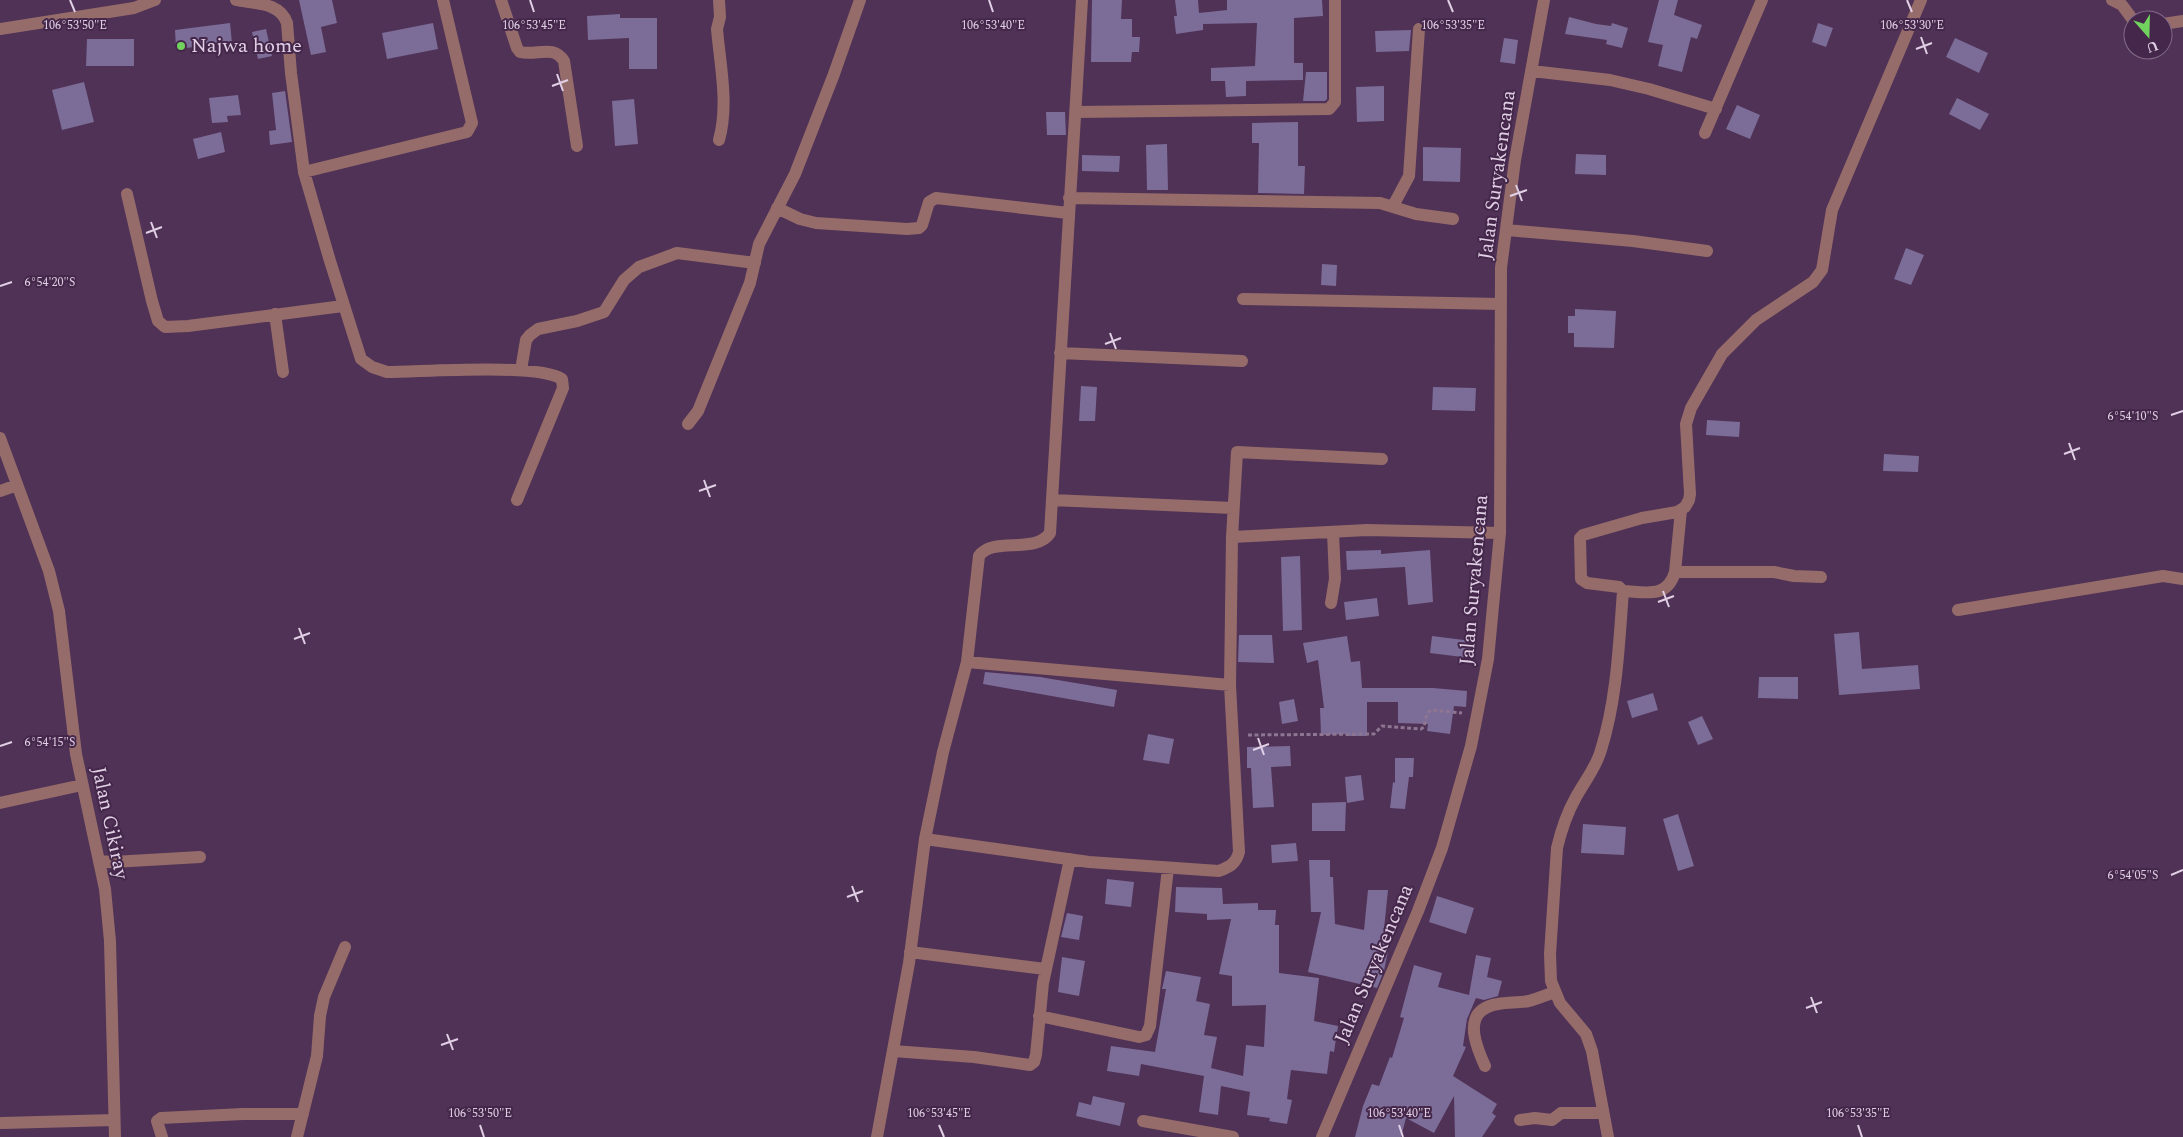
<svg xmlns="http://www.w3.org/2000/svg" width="2183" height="1137" font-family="Spectral,serif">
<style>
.building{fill:#7c6c98}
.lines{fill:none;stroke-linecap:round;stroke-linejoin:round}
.path{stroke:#8e7693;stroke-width:3;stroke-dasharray:4 2.5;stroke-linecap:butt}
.minor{stroke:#966c6b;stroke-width:12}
.ticks{fill:none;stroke:#e1d0e5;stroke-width:2}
.poi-dot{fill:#71d35e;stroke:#44274a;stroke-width:2}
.labels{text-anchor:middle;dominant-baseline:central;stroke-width:4;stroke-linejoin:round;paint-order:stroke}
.poi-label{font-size:20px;fill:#e1d0e5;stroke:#44274a;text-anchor:start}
.street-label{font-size:20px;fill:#e1d0e5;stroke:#44274a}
.ticks-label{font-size:12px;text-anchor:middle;fill:#e1d0e5;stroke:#44274a;stroke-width:4;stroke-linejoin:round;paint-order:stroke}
</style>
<rect width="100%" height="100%" fill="#4f3255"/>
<path class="building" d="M299,0H332L337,23L321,27L326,52L311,55Z
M1092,0H1122L1121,19H1132V37H1140L1139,52H1132L1131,62H1091Z
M1175,0H1198L1199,13L1227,10V0H1322L1323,16L1294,18V63H1303V80L1246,81V96L1226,97L1225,81H1211V68L1255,66L1257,23L1203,24V30L1176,34L1174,16H1177Z
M1659,0H1678L1674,15L1702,25L1697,39L1691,37L1682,72L1658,66L1663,45L1648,42Z
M620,14V18H657V69H629V38L588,40L587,16Z
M1569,17L1596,24L1611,26L1612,23L1628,28L1622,48L1606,44L1607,40L1565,34Z
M230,23L232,43L176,49L175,30Z
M433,23L438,49L387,59L382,33Z
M1818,23L1833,28L1826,47L1812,42Z
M266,29L272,56L258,59L252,32Z
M1411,30L1409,51L1376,52L1375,31Z
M1504,38L1518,40L1515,64L1500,62Z
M1955,38L1988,53L1979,73L1946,57Z
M87,39H134V66H86Z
M1306,72H1327V99L1325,101H1303Z
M84,82L94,122L62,130L52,90Z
M1384,86V121L1357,122L1356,87Z
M285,91L292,142L270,145L269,131L276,130L272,93Z
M238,95L241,115L227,116L228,122L212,123L209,98Z
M1957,98L1989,114L1980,130L1949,114Z
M634,99L638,144L615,146L612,101Z
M1737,105L1760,115L1750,139L1726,129Z
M1046,112H1065L1066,135H1047Z
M1298,122V166H1305L1304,194L1258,193L1259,143H1252V123Z
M221,132L225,152L198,159L193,139Z
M1167,144L1168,190H1147L1146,145Z
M1423,147L1461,148L1460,182L1423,181Z
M1576,154L1606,155V175L1575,174Z
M1082,155L1120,156L1119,172L1082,171Z
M1906,248L1924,255L1911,285L1894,279Z
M1322,264L1337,265L1336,286L1321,285Z
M1575,309L1616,311L1614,348L1574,347V333H1568V316H1575Z
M1081,386L1097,387L1095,421H1079Z
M1433,387L1476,388L1475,411L1432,410Z
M1707,420L1740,422L1739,437L1706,435Z
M1884,454L1919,456L1918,472L1883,471Z
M1381,550V554L1430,550L1433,602L1408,605L1405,567L1347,570L1346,551Z
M1300,556L1302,630L1283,631L1281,557Z
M1377,598L1379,616L1346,620L1344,602Z
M1859,632L1862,669L1918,665L1920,689L1839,695L1834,634Z
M1239,635H1272L1274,663L1238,662Z
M1347,636L1351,662L1360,661L1362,688H1433L1467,691L1466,707L1454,706L1450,734L1427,731L1428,724L1398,723V702H1367V736H1346V734L1321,735L1320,708H1324L1318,660L1307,663L1303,643Z
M1432,636L1472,641L1470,658L1430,653Z
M985,672L1040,677L1117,690L1114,707L983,684Z
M1759,677H1798V699L1758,698Z
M1653,693L1658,710L1632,718L1627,701Z
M1294,699L1298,721L1282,724L1279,702Z
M1702,716L1713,739L1698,745L1688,722Z
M1148,734L1174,739L1169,764L1143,760Z
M1290,746L1291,766L1271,767L1274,807L1253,808L1251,768H1247V747Z
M1395,758H1414L1413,777H1409L1405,809L1390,808L1393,782L1395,783Z
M1361,775L1364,800L1347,803L1345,777Z
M1346,802L1345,831H1312V803Z
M1678,814L1694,866L1678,871L1663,819Z
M1583,824L1626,827L1624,855L1581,853Z
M1296,843L1298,861L1272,863L1271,845Z
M1309,860H1330V877H1333L1335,924L1364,930L1368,890H1388L1384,929L1392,931L1384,971L1377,988L1308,972L1321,912H1311Z
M1107,879L1134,882L1131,907L1105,904Z
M1176,887L1222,888L1223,904L1258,903V910H1276L1275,925H1279V973L1319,978L1314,1021L1338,1026L1334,1052L1330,1051L1327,1074L1291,1070L1287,1099L1292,1100L1287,1124L1269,1121L1270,1118L1247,1115L1250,1092L1221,1086L1218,1115L1199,1112L1204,1076L1141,1064L1139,1076L1107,1071L1111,1046L1155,1052L1166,989H1162L1166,971L1201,977L1196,1001L1210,1004L1204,1035L1217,1037L1211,1068L1243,1076L1246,1045L1264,1047L1266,1005L1232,1006V976L1219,974L1231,919L1207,920V914L1175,912Z
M1437,896L1474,908L1466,934L1429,922Z
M1067,913L1083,916L1079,940L1061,937Z
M1476,955L1491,958L1487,977L1502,981L1498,996L1484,1000L1476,998L1467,1019L1463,1046L1466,1047L1453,1076L1497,1104L1492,1113L1496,1116L1482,1137H1455L1454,1096L1434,1133L1406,1118L1401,1137H1355L1363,1106L1372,1084L1379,1086L1390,1057L1392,1058L1404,1018L1400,1017L1414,965L1442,973L1438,987L1469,995Z
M1062,957L1085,961L1079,996L1058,992Z
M1093,1096L1125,1103L1120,1126L1076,1116L1079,1102L1091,1105Z"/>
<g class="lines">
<path class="path" d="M1248,735L1374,734L1382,726L1421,729L1424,727L1427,713L1431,710L1462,713"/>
<path class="minor" d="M236,0C255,4 280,2 287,23L291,73L304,172L330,261L361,359L372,367L387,372C423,372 536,363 562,379L563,388L517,500
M501,0L517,48L520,52C537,56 553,44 564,61L577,146
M2112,0L2122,5L2133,20
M2163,24L2183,21
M0,29L134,8L155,0
M1532,71L1610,80L1649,89L1716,109
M1076,112L1329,109L1335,102V0
M1705,133L1762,0
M719,140C729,104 720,65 717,29L720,17L719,0
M304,172L467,132L472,123L443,0
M127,194L152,301L158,321L165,327L188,326L343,306
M1069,198L1380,203L1416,214L1453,219
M1393,206L1409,176L1419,29
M777,208L800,219L816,223L907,229L919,228L922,225L929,202L936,198L1068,213
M1507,230L1633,241L1707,251
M1243,299L1501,304
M275,314L283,372
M1060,353L1242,361
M521,370L526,340L530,335L538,329L577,321L604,312L624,280L639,267L677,253L755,263
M688,424L698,411L750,283L759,244L795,174L834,74L860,0
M0,438L49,571L59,611L76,754L105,889L110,941L115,1137
M0,491L17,485
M1052,500L1233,508
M1232,537L1367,530L1500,533
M1675,572H1774L1794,576L1821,577
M1623,591C1646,592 1667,599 1675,572L1681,510
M1331,603L1335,579L1333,532
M1958,610L2163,576L2183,579
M967,662L1230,685
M0,803L82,785
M925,839L1089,862L1219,871C1229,867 1236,864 1239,852L1230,685L1232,537L1237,452L1382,459
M100,861L113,862L200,857
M910,952L1045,969
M1039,1016L1139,1037L1146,1035L1150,1026L1168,868
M893,1051L974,1057L1030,1065L1034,1062L1036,1055L1043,983L1070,859
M1485,1066C1475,1044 1461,1010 1498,1004C1508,1002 1518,1003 1529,1001C1537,999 1546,995 1555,992
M1520,1120L1535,1118L1552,1120L1561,1113H1603
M1143,1121L1233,1137
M2,1123L114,1120
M162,1137L157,1121L161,1118L243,1114H303
M297,1137L317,1056L320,1016L324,997L345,947
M877,1137L909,963L925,839L943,752L967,662L979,556C993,536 1035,555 1050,533L1082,0
M1322,1137L1418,911L1442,848L1471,746L1488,659L1500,533L1501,268L1515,160L1544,0
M1608,1137L1592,1051L1586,1034L1560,1003L1551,981L1550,954L1557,848C1561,831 1567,813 1576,797C1584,782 1596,768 1601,750C1617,699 1619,644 1623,591L1619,587L1587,583L1581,579L1580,538L1583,535L1642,518L1677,512L1685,507L1689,500L1690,494L1686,424L1691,408L1722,354L1756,320L1813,282L1822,270L1832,210L1921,0"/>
</g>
<path class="ticks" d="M70,0L75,12M530,0L534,12M989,0L993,12M1448,0L1453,12M1907,0L1912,12M1921,37L1927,54M1916,49L1932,43M557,74L563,91M552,86L568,80M1516,185L1522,201M1510,196L1527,190M151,222L157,238M146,233L162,227M0,286L12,282M1110,333L1116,349M1105,344L1121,338M2171,415L2183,411M2069,443L2075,460M2064,454L2080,448M704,480L710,497M699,491L716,485M1663,591L1669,607M1658,602L1674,596M299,628L305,644M294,639L310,633M1258,738L1264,755M0,746L12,742M1253,750L1269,744M2171,875L2183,870M852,886L858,902M847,897L863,891M1811,997L1817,1013M1806,1008L1822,1002M447,1034L453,1050M441,1045L458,1039M480,1125L484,1137M939,1125L944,1137M1399,1125L1403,1137M1858,1125L1862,1137"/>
<circle class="poi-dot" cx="181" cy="46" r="5"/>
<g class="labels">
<g class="poi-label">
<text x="191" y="46">Najwa home</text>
</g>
<g class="street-label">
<text transform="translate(1497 175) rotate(-82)">Jalan Suryakencana</text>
<text transform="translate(1474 580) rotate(-85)">Jalan Suryakencana</text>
<text transform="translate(110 823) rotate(78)">Jalan Cikiray</text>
<text transform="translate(1374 964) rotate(-67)">Jalan Suryakencana</text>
</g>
</g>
<g class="ticks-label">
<text x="75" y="29">106°53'50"E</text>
<text x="534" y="29">106°53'45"E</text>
<text x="993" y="29">106°53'40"E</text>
<text x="1453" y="29">106°53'35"E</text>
<text x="1912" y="29">106°53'30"E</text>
<text x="50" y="286">6°54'20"S</text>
<text x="2133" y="420">6°54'10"S</text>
<text x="50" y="746">6°54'15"S</text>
<text x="2133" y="879">6°54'05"S</text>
<text x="480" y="1117">106°53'50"E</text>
<text x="939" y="1117">106°53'45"E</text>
<text x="1399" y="1117">106°53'40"E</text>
<text x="1858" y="1117">106°53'35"E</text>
</g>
<g transform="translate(2148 35) rotate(160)"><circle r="24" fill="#44274a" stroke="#836b88"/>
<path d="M0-4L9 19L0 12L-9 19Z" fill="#71d35e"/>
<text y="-8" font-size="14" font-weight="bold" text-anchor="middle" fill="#e1d0e5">U</text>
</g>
</svg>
